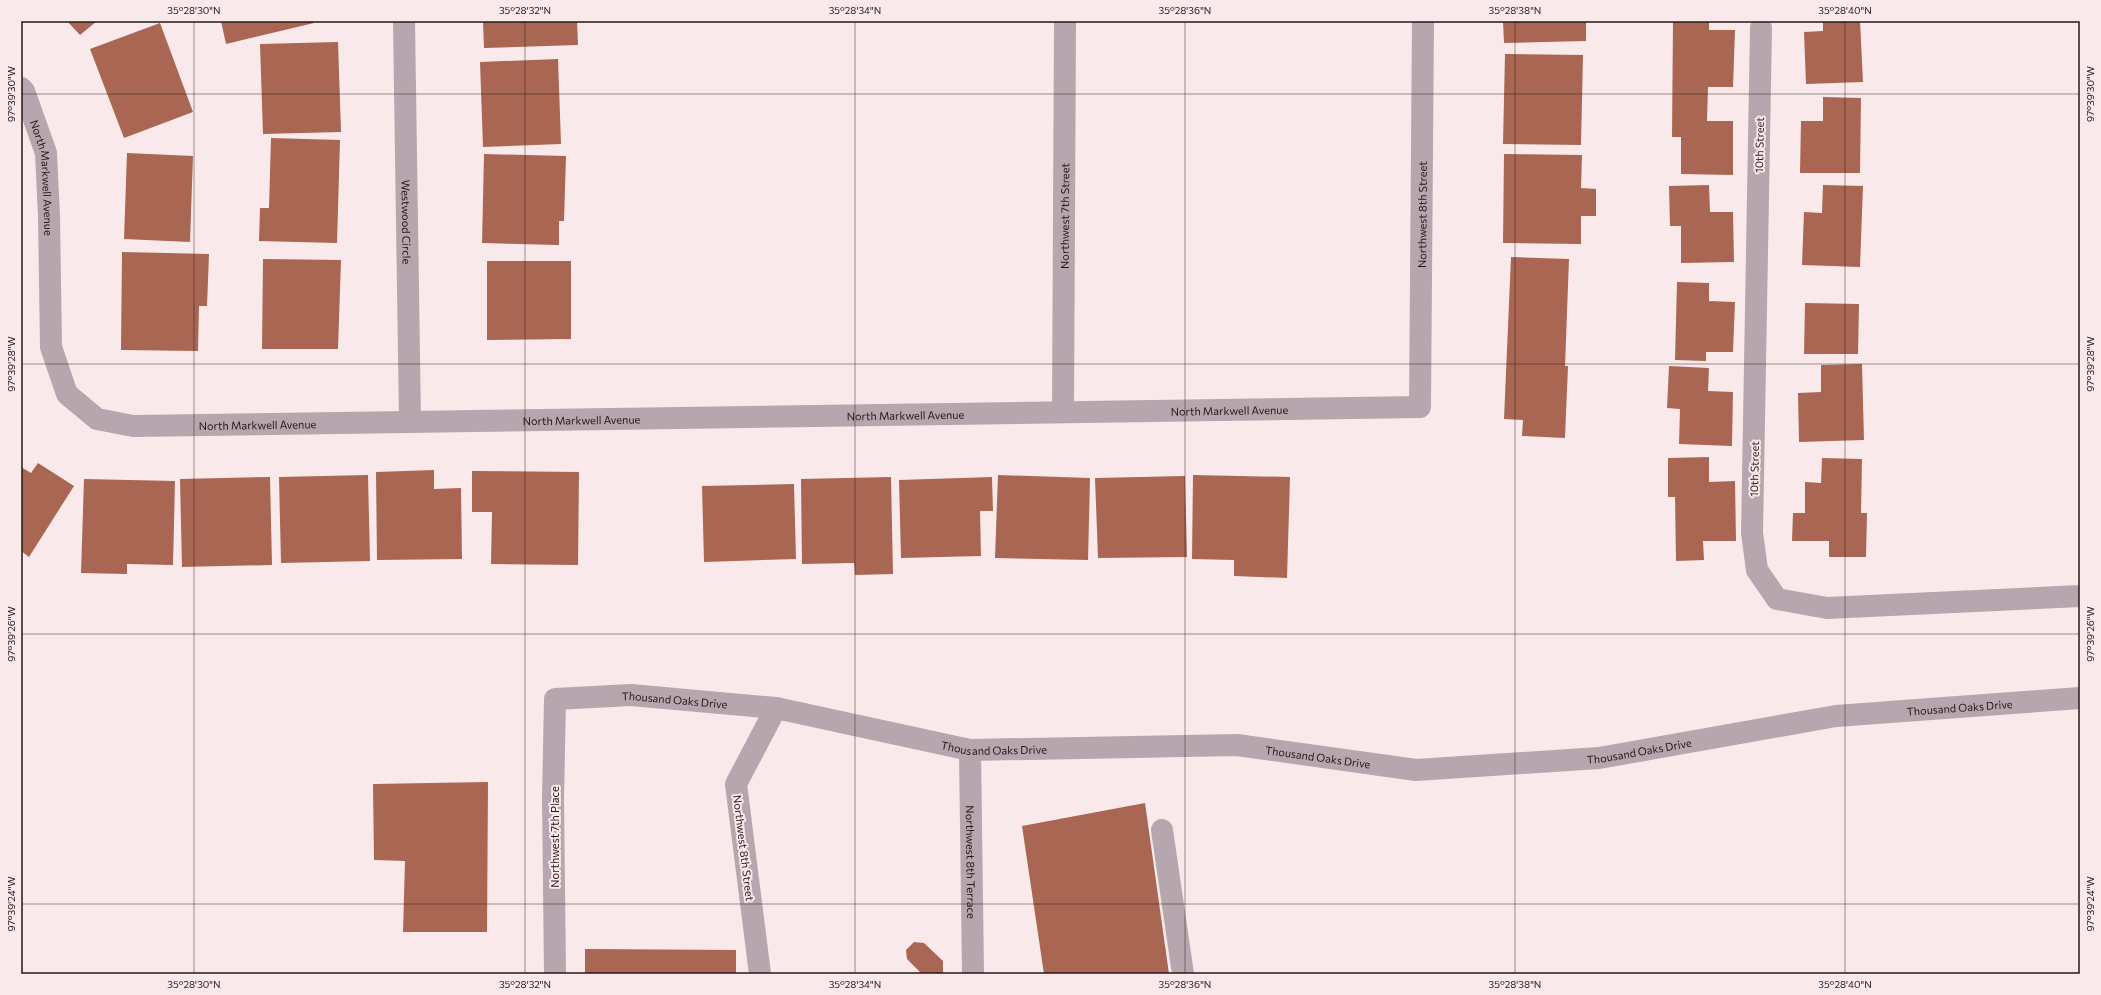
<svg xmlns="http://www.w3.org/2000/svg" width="2101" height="995" font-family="Commissioner,sans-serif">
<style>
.building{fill:#a86653}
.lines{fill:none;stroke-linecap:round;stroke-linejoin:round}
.street{stroke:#b6a6ad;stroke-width:22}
.ticks{fill:none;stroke:#261719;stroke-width:1;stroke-opacity:0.45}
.labels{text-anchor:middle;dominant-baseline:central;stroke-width:4;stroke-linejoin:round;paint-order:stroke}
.street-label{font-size:11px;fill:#261719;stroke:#fae9ea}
.neatline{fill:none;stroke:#261719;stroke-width:1.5}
.ticks-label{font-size:10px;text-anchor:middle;fill:#261719}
</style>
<rect width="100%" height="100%" fill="#fae9ea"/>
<path class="building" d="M67,21H97L80,35Z
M221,21H314V23L226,44Z
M483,21H577L578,45L484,48Z
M1503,21H1586V41L1504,43Z
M1673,21H1709V30H1735L1733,87H1708L1707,121H1733V175L1681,174V137H1672Z
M1823,21H1860L1863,82L1806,84L1804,32L1823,31Z
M160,23L193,112L124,138L90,49Z
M338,42L341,132L263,134L260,44Z
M1505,54L1583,55L1581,145L1503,144Z
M558,59L561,144L483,147L480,62Z
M1823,97L1861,98L1860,173H1800L1801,121H1823Z
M271,138L340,140L337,243L259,241L260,208H269Z
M127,153L193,156L190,242L124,239Z
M484,154L566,156L564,221H559V245L482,243Z
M1504,154L1582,155L1581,188L1596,189V216H1581V244L1503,243Z
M1709,185L1710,212H1733L1734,262L1681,263V226H1670L1669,186Z
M1823,185L1863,186L1860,267L1802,265L1804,212L1822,213Z
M122,252L209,254L207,306H199L198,351L121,350Z
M1511,257L1569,259L1565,366H1568L1565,438L1522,436L1523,420L1504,419Z
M263,259L341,260L338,349H262Z
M487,261H571V339L487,340Z
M1677,282L1709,283V301L1735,302L1733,352H1706V361L1675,360Z
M1805,303L1859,304L1858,354H1804Z
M1862,364L1864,440L1799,442L1798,393L1821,392V365Z
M1669,366L1709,368L1708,391L1733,392L1732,446L1679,444L1680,409L1667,408Z
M1709,457V482L1735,481L1736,541H1703L1704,560L1676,561L1675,497H1668V458Z
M1822,458L1862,459L1861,513H1867L1866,557H1829V541H1792L1793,513H1805V482L1821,483Z
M38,463L74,486L29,557L21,551V467L31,473Z
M434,470V489L461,488L462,559L377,560L376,472Z
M472,471L579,472L578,565L491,564L492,512H472Z
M368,475L370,561L281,563L279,477Z
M998,475L1090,478L1088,560L995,558Z
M1193,475L1290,477L1287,578L1234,576V560L1192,559Z
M1185,476L1187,557L1098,558L1095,478Z
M270,477L272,565L182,567L180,479Z
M891,477L893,574L855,575L854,563L802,564L801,479Z
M992,477L993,511H980L981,556L901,558L899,480Z
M84,479L175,481L173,565L127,564V574L81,573Z
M794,484L796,559L704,562L702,486Z
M488,782L487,932H403L405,861L374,860L373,784Z
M1145,803L1169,974H1044L1022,826Z
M914,942L924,943L943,961V974H918L920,972L907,959L906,950Z
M585,949L736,950V974H585Z"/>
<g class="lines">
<g class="street">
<path id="s1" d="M404,21L410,422"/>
<path d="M1761,28L1752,533L1757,570L1777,599L1827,608L2080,596"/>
<path id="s2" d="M21,88L24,91L46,153L49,216L51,347L67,394L97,419L133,426L1420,407L1423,21"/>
<path id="s3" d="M1063,412L1065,21"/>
<path id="s4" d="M970,750L973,974"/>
<path d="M1162,830L1183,974"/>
<path id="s5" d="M555,974L553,798L555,699L631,695L776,708L970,750L1237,745L1416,770L1599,758L1836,716L2080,698"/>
<path d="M760,974L736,784L776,708"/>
</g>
</g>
<path class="ticks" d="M194,21V974M525,21V974M855,21V974M1185,21V974M1515,21V974M1845,21V974M21,94H2080M21,364H2080M21,634H2080M21,904H2080"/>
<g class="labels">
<g class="street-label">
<text transform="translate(1759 145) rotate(-89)">10th Street</text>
<text stroke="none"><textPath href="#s2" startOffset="94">North Markwell Avenue</textPath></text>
<text stroke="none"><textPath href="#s2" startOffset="1869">Northwest 8th Street</textPath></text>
<text stroke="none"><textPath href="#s3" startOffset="196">Northwest 7th Street</textPath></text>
<text stroke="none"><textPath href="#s1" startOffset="201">Westwood Circle</textPath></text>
<text stroke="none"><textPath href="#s2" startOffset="1486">North Markwell Avenue</textPath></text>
<text stroke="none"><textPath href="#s2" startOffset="1162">North Markwell Avenue</textPath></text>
<text stroke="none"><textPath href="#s2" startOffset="838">North Markwell Avenue</textPath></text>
<text stroke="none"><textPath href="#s2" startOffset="514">North Markwell Avenue</textPath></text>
<text transform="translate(1754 469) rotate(-89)">10th Street</text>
<text stroke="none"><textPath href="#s5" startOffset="395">Thousand Oaks Drive</textPath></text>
<text stroke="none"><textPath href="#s5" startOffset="1691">Thousand Oaks Drive</textPath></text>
<text stroke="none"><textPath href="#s5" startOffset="719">Thousand Oaks Drive</textPath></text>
<text stroke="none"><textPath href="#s5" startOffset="1367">Thousand Oaks Drive</textPath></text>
<text stroke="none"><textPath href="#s5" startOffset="1044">Thousand Oaks Drive</textPath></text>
<text transform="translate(554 837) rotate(-90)">Northwest 7th Place</text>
<text transform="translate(744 848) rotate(83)">Northwest 8th Street</text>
<text stroke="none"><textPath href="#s4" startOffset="112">Northwest 8th Terrace</textPath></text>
</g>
</g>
<rect width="2101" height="995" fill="none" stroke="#fae9ea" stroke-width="44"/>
<rect x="22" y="22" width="2057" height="951" class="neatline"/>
<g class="ticks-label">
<text x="194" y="14">35°28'30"N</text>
<text x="525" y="14">35°28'32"N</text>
<text x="855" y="14">35°28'34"N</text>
<text x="1185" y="14">35°28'36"N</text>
<text x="1515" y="14">35°28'38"N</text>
<text x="1845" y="14">35°28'40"N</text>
<text transform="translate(2090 94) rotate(-90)" y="4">97°39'30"W</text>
<text transform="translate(11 94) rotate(-90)" y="4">97°39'30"W</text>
<text transform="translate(2090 364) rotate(-90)" y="4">97°39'28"W</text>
<text transform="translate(11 364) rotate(-90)" y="4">97°39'28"W</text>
<text transform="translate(2090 634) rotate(-90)" y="4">97°39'26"W</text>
<text transform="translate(11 634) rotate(-90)" y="4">97°39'26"W</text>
<text transform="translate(2090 904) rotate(-90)" y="4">97°39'24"W</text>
<text transform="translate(11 904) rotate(-90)" y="4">97°39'24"W</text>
<text x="194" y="988">35°28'30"N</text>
<text x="525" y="988">35°28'32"N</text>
<text x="855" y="988">35°28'34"N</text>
<text x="1185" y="988">35°28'36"N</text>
<text x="1515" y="988">35°28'38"N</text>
<text x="1845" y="988">35°28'40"N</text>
</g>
</svg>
